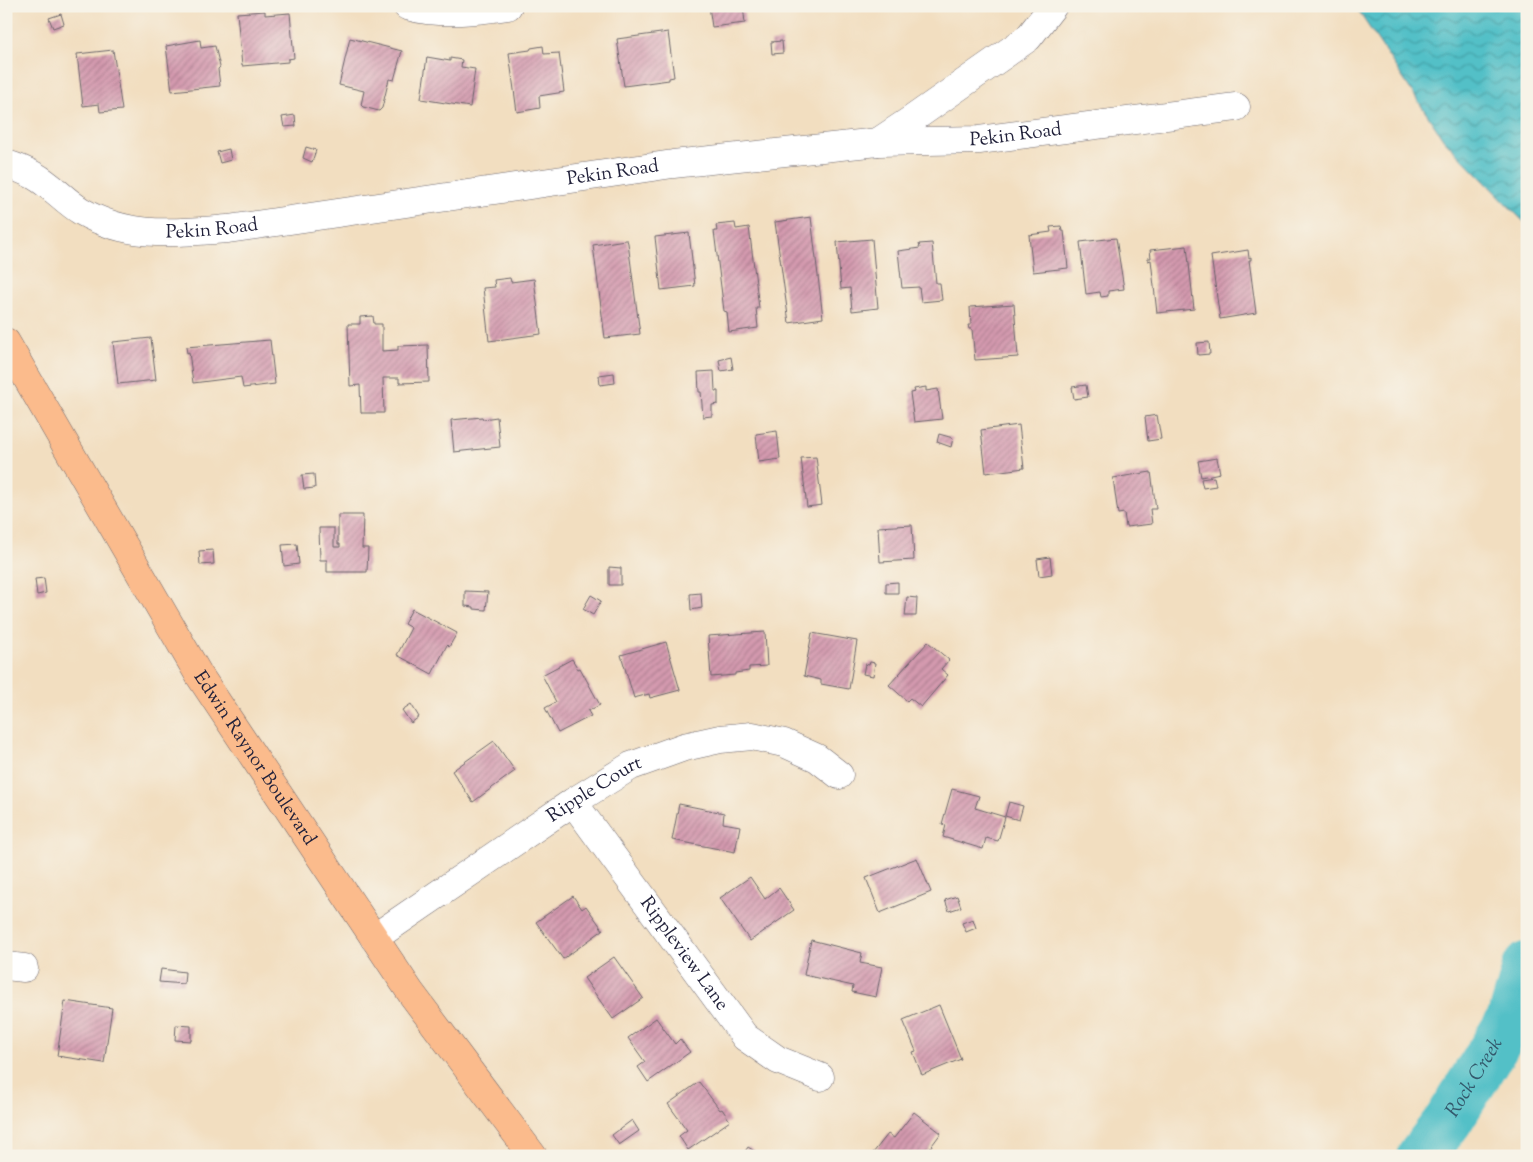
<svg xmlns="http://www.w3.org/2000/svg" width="1533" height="1162" font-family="'Sorts Mill Goudy',serif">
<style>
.water{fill:url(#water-waves);stroke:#3a7181}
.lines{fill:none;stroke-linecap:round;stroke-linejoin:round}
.river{stroke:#52c0c7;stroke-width:49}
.building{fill:url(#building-hatch)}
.minor-casing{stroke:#6b646a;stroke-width:29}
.major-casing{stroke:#6b646a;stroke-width:29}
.minor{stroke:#fff;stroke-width:28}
.major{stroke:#fbbb8c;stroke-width:28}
.labels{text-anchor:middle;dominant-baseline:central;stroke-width:4;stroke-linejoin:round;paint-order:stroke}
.street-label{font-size:19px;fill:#22223b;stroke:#f7f3e8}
.water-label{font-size:20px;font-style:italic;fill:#33596c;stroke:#f7f3e8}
</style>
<defs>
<pattern id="water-waves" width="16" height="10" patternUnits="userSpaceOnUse" patternTransform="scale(1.25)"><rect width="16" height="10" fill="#52c0c7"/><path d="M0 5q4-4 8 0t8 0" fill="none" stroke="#449ca3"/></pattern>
<pattern id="building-hatch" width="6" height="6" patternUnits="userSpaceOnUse" patternTransform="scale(1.25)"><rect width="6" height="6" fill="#d49aaf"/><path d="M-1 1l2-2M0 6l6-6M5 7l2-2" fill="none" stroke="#ac7d90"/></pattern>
</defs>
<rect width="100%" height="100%" fill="#f7f3e8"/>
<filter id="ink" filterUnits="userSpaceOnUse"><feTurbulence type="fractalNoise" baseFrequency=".02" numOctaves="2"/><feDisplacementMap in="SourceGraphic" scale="10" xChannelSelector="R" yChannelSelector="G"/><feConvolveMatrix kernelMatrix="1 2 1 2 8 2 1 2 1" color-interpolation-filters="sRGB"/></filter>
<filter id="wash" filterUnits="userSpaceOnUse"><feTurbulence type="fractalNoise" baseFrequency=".0096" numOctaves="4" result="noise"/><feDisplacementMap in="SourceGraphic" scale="20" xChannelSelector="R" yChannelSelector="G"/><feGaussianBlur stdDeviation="1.12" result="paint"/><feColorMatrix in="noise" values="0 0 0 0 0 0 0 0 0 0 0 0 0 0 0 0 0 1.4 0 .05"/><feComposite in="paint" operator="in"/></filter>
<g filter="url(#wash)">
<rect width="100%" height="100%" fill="#f2dec0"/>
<path class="water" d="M1355,6H1527V225L1444,140Z"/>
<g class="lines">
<path class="river" id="s1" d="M1421,1156L1448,1121L1512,1018L1527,966"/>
</g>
<g id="blocks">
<path class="building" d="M709,6H743L745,23L712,27Z
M265,11V15L290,13L294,58L288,59V62L242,66L237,13Z
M61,14L64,24L53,28L49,18Z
M668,32L674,77L669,78V80L624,86L617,39Z
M350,38L402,51L394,80L389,79L382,108L379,111L363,107L361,105L364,91L339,85Z
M200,40L201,48L215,46L220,67L218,69L220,86L172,91L166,46Z
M782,41L783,53L772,54L771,42Z
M543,46L544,54L559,53L564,92L539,96L540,108L517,112L509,53L530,50L531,48Z
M113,50L122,110L100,112L99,104L83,106L77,54Z
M427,57L450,61V58L462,60L461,67L475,69L470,107L421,99Z
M295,115L296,126L284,127L282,117Z
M306,147L316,150L312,162L303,158Z
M229,149L231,160L220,163L217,152Z
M811,217L823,318L789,323L775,222Z
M735,223L736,229L749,227L759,308H756L758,328L729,332L727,312L724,311L714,231H717L716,225Z
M1061,226L1062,231H1064L1068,268L1033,272L1029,235L1051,232L1050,227Z
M689,233L695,286L661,290L655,237Z
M1116,238L1124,289L1108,291V296L1101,297L1100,292L1086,294L1080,242Z
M872,239L878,308L852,311L850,288L841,289L837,242Z
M625,240H627L628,243L640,334L605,338L593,245Z
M932,243L936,283H940L942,300L921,302L919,287L902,288L898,251L920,248L919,244Z
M1187,246L1194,309L1157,313L1151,260L1148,261V258H1151L1150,250Z
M1248,250L1249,258L1251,257V260H1249L1256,313L1220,319L1211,256Z
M510,278L511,282L534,279L541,334L489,341L483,288L495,287L494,280Z
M1014,304L1018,357L975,360L972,329H969L968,325H971L970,307Z
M373,316L374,324H382V351L398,350V346L428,345L429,382L399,383V378H383L384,413H361L360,385L350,386L348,324H360V317Z
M151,338L156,380L118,384L113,342Z
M270,340L275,384L243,388L241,377L193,383L189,352L187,353L186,347Z
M1209,342L1210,354L1198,355L1197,343Z
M731,357L733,369L721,371L719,360Z
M714,371L715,391H718V404L712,405V416L703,417L701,392H699L698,372Z
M614,373L615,383L600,385L599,375Z
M1086,385L1088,397L1074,399L1072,387Z
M926,387V391L938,389L942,419L914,422L910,393L915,392L914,389Z
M1157,415L1161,439L1148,441L1145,417Z
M482,417L483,419L497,417L500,447L454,452L451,420Z
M1019,425L1024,468L986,473L981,430Z
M777,431L780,459L759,462L756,434Z
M939,434L953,438L951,447L937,442Z
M816,457L822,505L807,507L801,458Z
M1217,458L1220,473L1201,477L1198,461Z
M1151,472L1156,509H1150L1152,524L1126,527L1124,513L1118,514L1113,478Z
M314,474L315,488L304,489L302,475Z
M1214,477L1216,486L1203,488L1201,479Z
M338,515H363L362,548H368L367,572H327V560H320L319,528H334V547H340V544H338Z
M912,525L914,560L880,562L878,527Z
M297,544L299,564L284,566L282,545Z
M213,550L214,564L200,565L199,551Z
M1050,557L1052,574L1039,576L1037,559Z
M609,567L621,568V585H609Z
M44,578L46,593L37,595L35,579Z
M898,582V593H886V583Z
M465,591L488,592L486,610L474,609V607L465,606Z
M701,593L702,608L691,610L690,594Z
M591,595L601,601L593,615L583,609Z
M907,597L917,598L916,616H905Z
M412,609L457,633L449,647L447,645L432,674L397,655L411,628L404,624Z
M765,632L767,666L749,667V671L735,673V675L711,677L708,636Z
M812,633L857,641L849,689L821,684V680L804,676Z
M666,642L680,690L650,698L649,694L634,698L621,655Z
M928,642L949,660L941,669L948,675L921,707L910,698L907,701L889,685Z
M572,659L578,669L580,668L600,705L588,711L591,716L558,733L545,708L556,702L542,675Z
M870,662L875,663L873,676L863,674L865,664L869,665Z
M411,704L419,717L411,723L402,710Z
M494,741L515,771L473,802L452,771Z
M6,788H9L8,807H6Z
M952,789L979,796L975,808L1005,817L998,841L986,838L983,849L943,837L946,825L942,824Z
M1009,802L1023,806L1019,820L1005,816Z
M679,804L724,813L723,823L740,826L735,852L672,840Z
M917,858L931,892L880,913L866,878Z
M750,877L765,899L779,888L794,910L750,941L720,898Z
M573,896L582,909L586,906L603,930L563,959L536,922Z
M957,896L961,907L949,911L945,900Z
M973,919L976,928L966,932L962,923Z
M811,940L862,953L860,963L882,967L876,997L852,992L853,986L804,975Z
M614,957L643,998L613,1019L584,978Z
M161,969L185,972L184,984L159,982Z
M65,1001L112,1008L104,1063L57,1056Z
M939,1005L961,1059L922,1075L913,1052L916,1051L903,1020Z
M656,1018L675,1044L680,1039L690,1052L648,1082L638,1067L645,1062L628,1038Z
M176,1025L191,1026V1041L175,1040Z
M699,1082L720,1110L722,1109L730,1121L688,1150L679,1136L687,1130L668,1104Z
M914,1112L941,1133L924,1156H877L873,1153L888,1134L894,1138Z
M632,1120L639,1131L619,1145L612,1135Z
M748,1147L759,1154L761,1156H742Z
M401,1153V1156H383V1154Z"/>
</g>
</g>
<g filter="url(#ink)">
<use href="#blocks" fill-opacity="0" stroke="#6b646a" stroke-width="1"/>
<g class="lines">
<defs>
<g id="minor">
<path d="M407,6C439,15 476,11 508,6"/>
<path d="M878,142L911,120L1028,38L1053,6"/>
<path id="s2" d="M6,164C16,167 26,171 35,176C51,185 65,201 81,211C129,239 175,233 228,229L673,164L878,142L979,140L1236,107"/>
<path id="s3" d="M573,802L745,1037L778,1060L820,1077"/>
<path id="s4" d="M374,938L573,802L631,766L684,747L720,739L752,736L784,743L817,758L839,775"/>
<path d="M6,966L24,968"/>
</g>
<g id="major">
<path id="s5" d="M6,342L199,675L411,993L533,1156"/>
</g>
</defs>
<use href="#minor" class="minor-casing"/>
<use href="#major" class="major-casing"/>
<use href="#minor" class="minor"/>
<use href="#major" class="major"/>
</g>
</g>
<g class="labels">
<g class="street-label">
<text stroke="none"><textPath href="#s2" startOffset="1034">Pekin Road</textPath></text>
<text stroke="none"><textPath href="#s2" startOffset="629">Pekin Road</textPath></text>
<text stroke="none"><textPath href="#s2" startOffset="224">Pekin Road</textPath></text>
<text stroke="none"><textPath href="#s5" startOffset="485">Edwin Raynor Boulevard</textPath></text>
<text stroke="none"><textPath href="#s4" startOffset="266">Ripple Court</textPath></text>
<text stroke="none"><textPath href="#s3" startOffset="188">Rippleview Lane</textPath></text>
</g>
<g class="water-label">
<text stroke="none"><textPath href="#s1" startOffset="95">Rock Creek</textPath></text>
</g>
</g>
<rect width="1533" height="1162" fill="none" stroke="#f7f3e8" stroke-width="25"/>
</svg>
